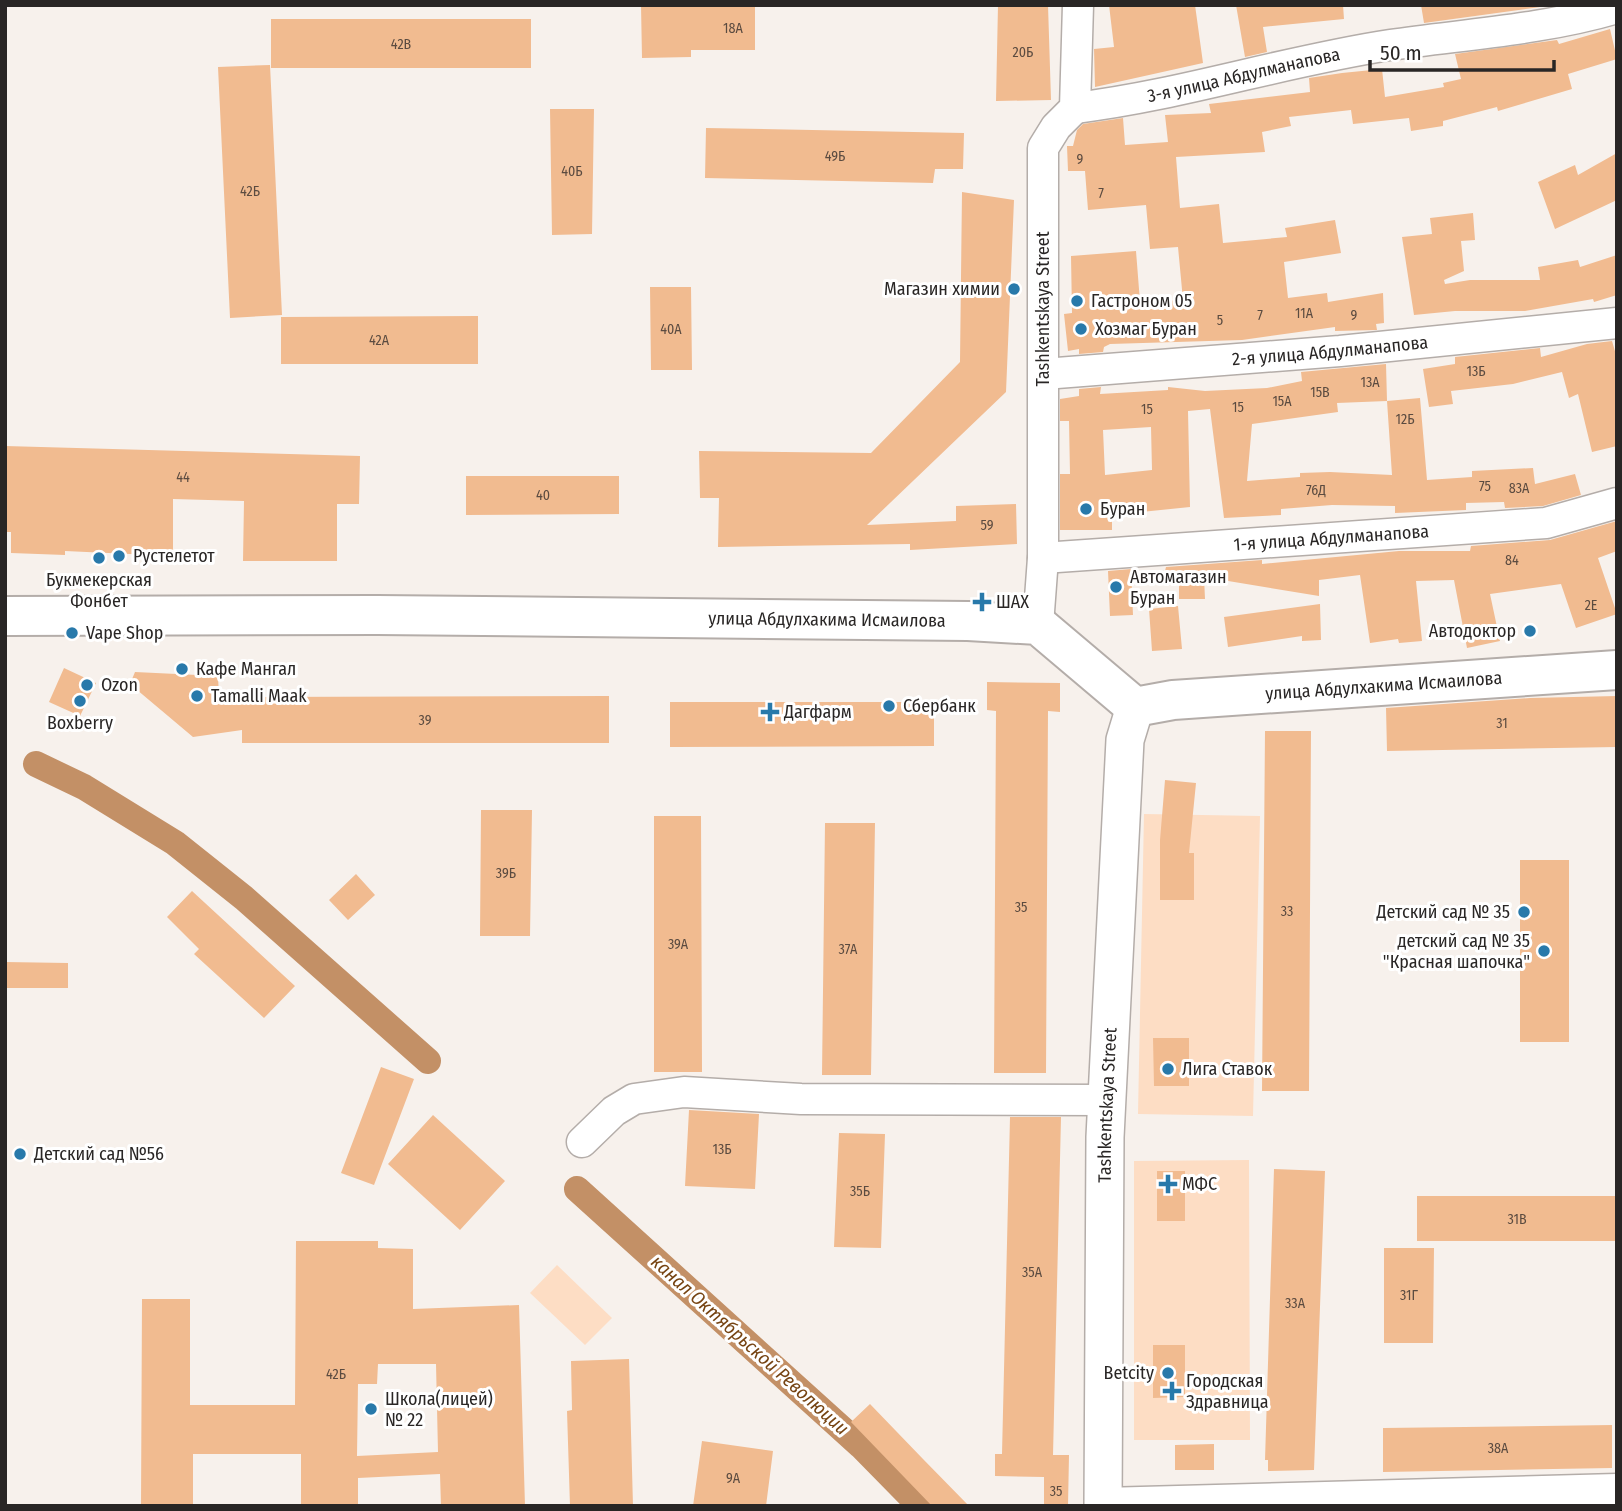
<svg xmlns="http://www.w3.org/2000/svg" width="1622" height="1511" font-family="'Fira Sans Condensed',sans-serif">
<style>
.green{fill:#fdddc4}
.lines{fill:none;stroke-linecap:round;stroke-linejoin:round}
.canal{stroke:#c39066;stroke-width:26}
.building{fill:#f1bb90;fill-rule:evenodd}
.minor-casing{stroke:#b4ada9;stroke-width:33}
.tertiary-casing{stroke:#b4ada9;stroke-width:40}
.secondary-casing{stroke:#b4ada9;stroke-width:42}
.minor{stroke:#fff;stroke-width:30}
.tertiary{stroke:#fff;stroke-width:37}
.secondary{stroke:#fff;stroke-width:38}
.poi-dot{fill:#2879aa;stroke:#fff;stroke-width:2.5}
.labels{text-anchor:middle;dominant-baseline:central;stroke-width:6;stroke-linejoin:round;paint-order:stroke}
.number-label{font-size:14px;fill:#5b4b40}
.street-label{font-size:18px;fill:#292625;stroke:#fff}
.poi-label{font-size:18px;fill:#292625;stroke:#fff;text-anchor:start}
.water-label{font-size:19px;font-style:italic;fill:#764413;stroke:#fff}
</style>
<rect width="100%" height="100%" fill="#f7f1ec"/>
<path class="green" d="M1144,814L1260,816L1253,1116L1138,1114Z
M1249,1160L1250,1440H1134V1161Z
M557,1265L612,1318L585,1345L530,1293Z"/>
<g class="lines">
<path class="canal" d="M36,764L84,787L175,843L244,898L428,1061
M577,1189L861,1446L920,1506"/>
</g>
<path class="building" d="M641,5H755V50H691V57L642,58Z
M998,5H1048L1051,100L996,101Z
M1109,5H1195L1203,63L1095,87L1094,49L1114,47Z
M1236,5H1343L1344,19L1263,27L1267,52L1245,57Z
M1421,5H1547V6L1424,23Z
M271,19H531V68H271Z
M1610,29L1617,59L1568,74L1572,89L1498,111L1497,107L1443,121V126L1411,131L1409,118L1353,124L1351,110L1289,117L1291,126L1262,132L1265,152L1176,157L1180,208L1219,204L1223,243L1287,237L1285,228L1335,220L1341,253L1284,262L1288,298L1327,293L1328,302L1383,293L1384,323L1376,324L1377,330L1335,331V327L1242,340L1110,344L1104,347L1103,352L1079,354V349L1068,351L1064,314L1072,313L1071,256L1136,251L1140,302L1183,300L1178,247L1150,249L1146,205L1088,210L1085,171H1068L1067,146H1073L1077,130L1083,124L1123,118L1125,145L1168,142L1165,115L1211,113L1209,104L1310,92L1309,78L1342,73L1382,69L1385,97L1444,87L1443,83L1461,79L1455,54L1557,40L1559,44Z
M270,65L282,315L230,318L218,67Z
M550,109H594L592,234L552,235Z
M706,128L964,133L963,169H935L933,183L705,178Z
M1617,153V200L1555,229L1538,182L1575,165L1578,175Z
M962,192L1014,200L1006,392L867,525L956,521V506L1016,504L1017,544L910,550V544L718,547L719,498H700L699,451L871,453L960,362Z
M1473,213L1475,240L1461,241L1464,271L1444,280L1445,284L1470,280H1540L1538,267L1578,260L1580,267L1617,255V295L1594,302L1593,299L1525,311H1455L1414,315L1402,237L1432,234L1430,218Z
M650,287H691L692,370H651Z
M478,316V364H281V317Z
M1612,341L1617,358V446L1592,452L1578,394L1569,398L1562,372L1513,384L1451,391L1453,404L1429,407L1423,369L1455,364V357L1540,348L1541,357L1587,344Z
M1386,364L1387,401L1420,398L1427,480L1472,477V471L1533,468L1535,484L1575,474L1581,495L1543,506L1505,508L1504,502L1466,503V510L1395,513V506L1332,505L1281,509V515L1224,518L1210,409L1188,411L1190,507L1112,515V530H1060V474H1070L1069,421H1060V399L1079,396V389L1101,387L1100,394L1168,390V387L1205,391L1267,388L1302,381L1301,372ZM1387,401L1392,475L1330,472L1300,473V477L1247,481L1252,424L1338,412L1337,403ZM1151,427L1152,470L1105,475L1103,430Z
M5,446L360,456L359,504H337V561H243L244,501L173,499V556L65,551V555L11,553V532H5Z
M466,476H619V514L466,515Z
M1617,521V551L1598,558L1617,614L1576,628L1561,584L1490,594L1500,641L1467,648L1454,580L1416,581L1422,641L1399,643L1398,639L1370,643L1360,575L1319,580V596L1204,577L1205,599H1179V573L1165,571L1166,567L1262,560V564L1399,551H1470L1471,546L1550,540Z
M1131,569L1133,615L1110,616L1108,571Z
M1320,604L1321,640L1302,641V636L1228,647L1224,617Z
M1178,606L1182,649L1152,651L1149,609Z
M64,668L96,683L80,716L49,702Z
M135,672L218,676L219,697L609,696V743H242V730L193,737L130,684Z
M987,682L1060,683V712L1048,711L1046,1073H994L996,711L987,710Z
M1617,696V747L1387,751L1386,708L1530,698Z
M670,702H934V746L670,747Z
M1265,731H1311L1309,1091H1262Z
M1165,780L1196,783L1189,853H1194V900H1160V840Z
M481,810H532L530,936H480Z
M654,816H701L702,1072H654Z
M825,823H875L871,1075H822Z
M1520,860H1569V1042H1520Z
M356,874L375,895L348,920L329,900Z
M192,891L295,986L264,1018L194,954L199,949L167,917Z
M5,962L68,963V988H5Z
M1153,1038H1189V1086H1154Z
M381,1067L414,1079L374,1185L341,1173Z
M689,1110L759,1114L755,1189L685,1186Z
M433,1115L505,1181L460,1230L388,1164Z
M1010,1117H1061L1053,1455H1069L1068,1506H1044V1477L995,1476V1454H1002Z
M839,1133L885,1134L881,1248L834,1247Z
M1274,1169L1325,1171L1314,1470L1268,1471V1460H1265Z
M1157,1171H1185V1221H1157Z
M1417,1196H1617V1241H1417Z
M296,1241H378V1248L413,1249V1309L519,1305L525,1506H441L440,1474L358,1478V1506H301V1454H193V1506H141L142,1299H190V1405H295ZM378,1364H436L438,1452L357,1456L358,1384H377Z
M1384,1248H1434L1433,1343H1384Z
M1153,1345H1185V1397L1153,1398Z
M629,1359L633,1506H570L567,1411L572,1410L571,1361Z
M870,1404L923,1459L969,1506H932L851,1422Z
M1612,1425V1468L1383,1472V1428Z
M702,1441L773,1451L766,1506H693Z
M1214,1444V1470H1175V1445Z"/>
<g class="lines">
<defs>
<g id="minor">
<path id="s1" d="M1075,108C1182,95 1284,61 1390,45C1467,34 1542,30 1617,8"/>
<path id="s2" d="M1044,374L1340,351L1617,323"/>
<path id="s3" d="M1043,558L1546,523L1617,503"/>
<path d="M1038,625L1043,558V148L1056,127L1075,108L1078,5"/>
<path d="M582,1142L614,1111L634,1099L684,1092L801,1099L1108,1100"/>
<path d="M1103,1503L1617,1489"/>
</g>
<g id="tertiary">
<path id="s4" d="M1103,1506L1105,1137L1125,740L1135,707"/>
</g>
<g id="secondary">
<path id="s5" d="M5,616L377,615L968,621L1038,625L1135,707L1173,700L1617,670"/>
</g>
</defs>
<use href="#minor" class="minor-casing"/>
<use href="#tertiary" class="tertiary-casing"/>
<use href="#secondary" class="secondary-casing"/>
<use href="#minor" class="minor"/>
<use href="#tertiary" class="tertiary"/>
<use href="#secondary" class="secondary"/>
</g>
<g class="poi-dot">
<circle cx="1014" cy="289" r="7"/>
<circle cx="1077" cy="301" r="7"/>
<circle cx="1081" cy="329" r="7"/>
<circle cx="1086" cy="509" r="7"/>
<circle cx="119" cy="556" r="7"/>
<circle cx="99" cy="558" r="7"/>
<circle cx="1116" cy="587" r="7"/>
<path d="M978.5 591.5h7v7h7v7h-7v7h-7v-7h-7v-7h7z"/>
<circle cx="1530" cy="631" r="7"/>
<circle cx="72" cy="633" r="7"/>
<circle cx="182" cy="669" r="7"/>
<circle cx="87" cy="685" r="7"/>
<circle cx="197" cy="696" r="7"/>
<circle cx="80" cy="701" r="7"/>
<circle cx="889" cy="706" r="7"/>
<path d="M766.5 701.5h7v7h7v7h-7v7h-7v-7h-7v-7h7z"/>
<circle cx="1524" cy="912" r="7"/>
<circle cx="1544" cy="951" r="7"/>
<circle cx="1168" cy="1069" r="7"/>
<circle cx="20" cy="1154" r="7"/>
<path d="M1164.5 1173.5h7v7h7v7h-7v7h-7v-7h-7v-7h7z"/>
<circle cx="1168" cy="1373" r="7"/>
<path d="M1168.5 1380.5h7v7h7v7h-7v7h-7v-7h-7v-7h7z"/>
<circle cx="371" cy="1409" r="7"/>
</g>
<g class="labels">
<g class="number-label">
<text x="733" y="28">18А</text>
<text x="401" y="44">42В</text>
<text x="1023" y="52">20Б</text>
<text x="835" y="156">49Б</text>
<text x="1080" y="159">9</text>
<text x="572" y="171">40Б</text>
<text x="250" y="191">42Б</text>
<text x="1101" y="193">7</text>
<text x="1304" y="313">11А</text>
<text x="1260" y="315">7</text>
<text x="1354" y="315">9</text>
<text x="1220" y="320">5</text>
<text x="671" y="329">40А</text>
<text x="379" y="340">42А</text>
<text x="1476" y="371">13Б</text>
<text x="1370" y="382">13А</text>
<text x="1320" y="392">15В</text>
<text x="1282" y="401">15А</text>
<text x="1238" y="407">15</text>
<text x="1147" y="409">15</text>
<text x="1405" y="419">12Б</text>
<text x="183" y="477">44</text>
<text x="1485" y="486">75</text>
<text x="1519" y="488">83А</text>
<text x="1316" y="490">76Д</text>
<text x="543" y="495">40</text>
<text x="987" y="525">59</text>
<text x="1512" y="560">84</text>
<text x="1591" y="605">2Е</text>
<text x="425" y="720">39</text>
<text x="1502" y="723">31</text>
<text x="506" y="873">39Б</text>
<text x="1021" y="907">35</text>
<text x="1287" y="911">33</text>
<text x="678" y="944">39А</text>
<text x="848" y="949">37А</text>
<text x="722" y="1149">13Б</text>
<text x="860" y="1191">35Б</text>
<text x="1517" y="1219">31В</text>
<text x="1032" y="1272">35А</text>
<text x="1409" y="1295">31Г</text>
<text x="1295" y="1303">33А</text>
<text x="336" y="1374">42Б</text>
<text x="1498" y="1448">38А</text>
<text x="733" y="1478">9А</text>
<text x="1056" y="1491">35</text>
</g>
<g class="street-label">
<text stroke="none"><textPath href="#s1" startOffset="172">3-я улица Абдулманапова</textPath></text>
<text transform="translate(1043 309) rotate(-90)">Tashkentskaya Street</text>
<text stroke="none"><textPath href="#s2" startOffset="287">2-я улица Абдулманапова</textPath></text>
<text stroke="none"><textPath href="#s3" startOffset="289">1-я улица Абдулманапова</textPath></text>
<text stroke="none"><textPath href="#s5" startOffset="822">улица Абдулхакима Исмаилова</textPath></text>
<text stroke="none"><textPath href="#s5" startOffset="1410">улица Абдулхакима Исмаилова</textPath></text>
<text stroke="none"><textPath href="#s4" startOffset="401">Tashkentskaya Street</textPath></text>
</g>
<g class="poi-label">
<text x="1000" y="289" text-anchor="end">Магазин химии</text>
<text x="1091" y="301">Гастроном 05</text>
<text x="1095" y="329">Хозмаг Буран</text>
<text x="1100" y="509">Буран</text>
<text x="133" y="556">Рустелетот</text>
<text x="1130" y="577">Автомагазин<tspan x="1130" dy="21">Буран</tspan></text>
<text x="99" y="580" text-anchor="middle">Букмекерская<tspan x="99" dy="21">Фонбет</tspan></text>
<text x="996" y="602">ШАХ</text>
<text x="1516" y="631" text-anchor="end">Автодоктор</text>
<text x="86" y="633">Vape Shop</text>
<text x="196" y="669">Кафе Мангал</text>
<text x="101" y="685">Ozon</text>
<text x="211" y="696">Tamalli Maak</text>
<text x="903" y="706">Сбербанк</text>
<text x="784" y="712">Дагфарм</text>
<text x="80" y="723" text-anchor="middle">Boxberry</text>
<text x="1510" y="912" text-anchor="end">Детский сад № 35</text>
<text x="1530" y="941" text-anchor="end">детский сад № 35<tspan x="1530" dy="21">"Красная шапочка"</tspan></text>
<text x="1182" y="1069">Лига Ставок</text>
<text x="34" y="1154">Детский сад №56</text>
<text x="1182" y="1184">МФС</text>
<text x="1154" y="1373" text-anchor="end">Betcity</text>
<text x="1186" y="1381">Городская<tspan x="1186" dy="21">Здравница</tspan></text>
<text x="385" y="1399">Школа(лицей)<tspan x="385" dy="21">№ 22</tspan></text>
</g>
<g class="water-label">
<text transform="translate(750 1345) rotate(42)">канал Октябрьской Революции</text>
</g>
</g>
<rect width="1622" height="1511" fill="none" stroke="#292625" stroke-width="14"/>
<path d="M1370 60v10h184v-10" fill="none" stroke="#292625" stroke-width="3.5"/>
<text x="1380" y="60" font-size="21" fill="#292625" stroke="#ffffff" stroke-width="5" paint-order="stroke">50 m</text>
</svg>
